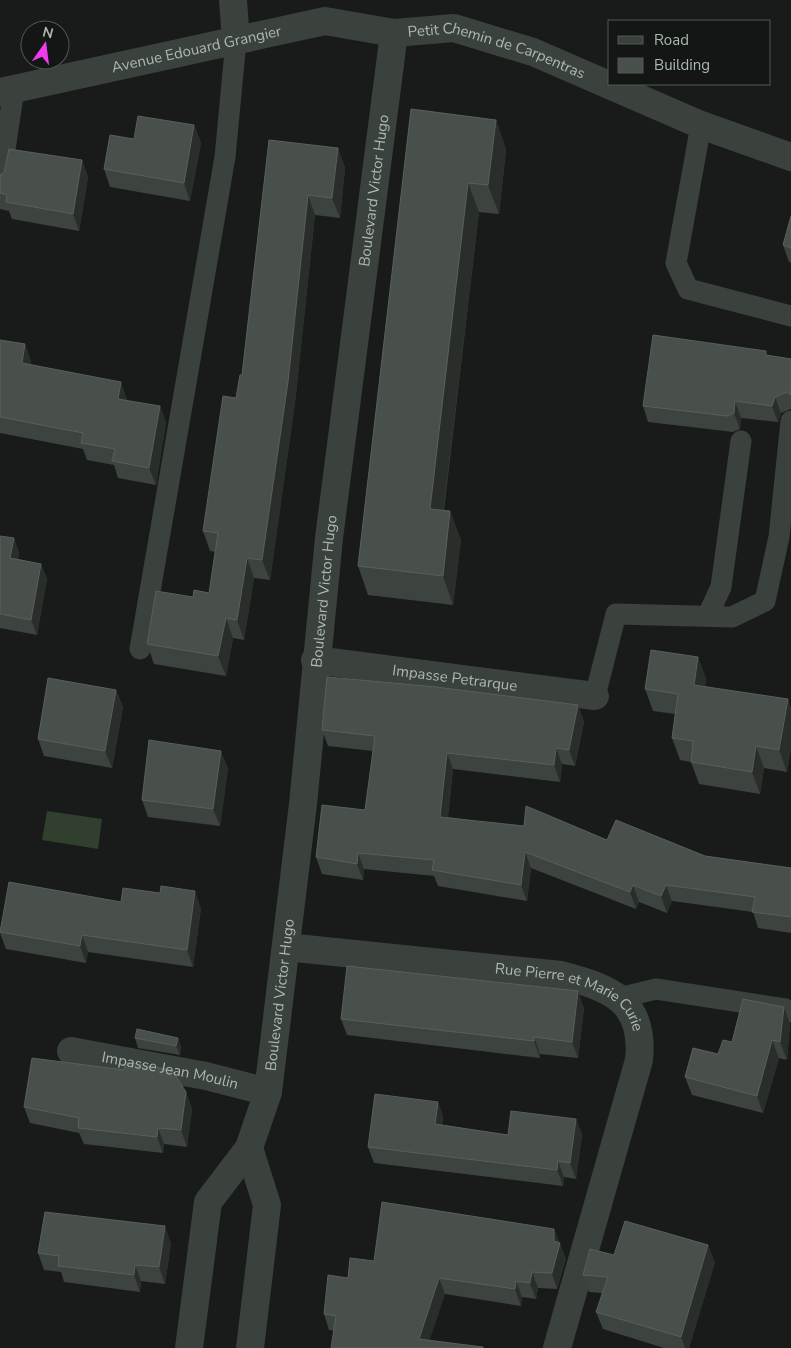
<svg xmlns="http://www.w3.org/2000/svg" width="791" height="1348" font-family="'Nunito Sans',sans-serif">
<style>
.water{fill:#313f2e}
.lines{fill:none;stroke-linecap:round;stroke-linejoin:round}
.lane{stroke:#3b423d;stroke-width:21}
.street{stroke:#3b423d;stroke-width:28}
.wall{fill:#3d433f}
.shaded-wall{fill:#292e2b}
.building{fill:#49504b;stroke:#58605a}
.labels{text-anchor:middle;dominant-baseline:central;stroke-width:4;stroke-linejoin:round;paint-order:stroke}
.street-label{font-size:15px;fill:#abbaac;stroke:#131614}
</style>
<rect width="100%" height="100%" fill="#181b19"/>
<path class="water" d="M47,811L102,819L98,849L42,840Z"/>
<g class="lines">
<path class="lane" d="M701,125L676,263L688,289L791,316
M0,183L14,89
M708,615L721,587L741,441
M140,649L225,157L236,41
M595,696L616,614L732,617L765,601L779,537L791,421
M619,998L656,989L785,1009L791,1012"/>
<g class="street">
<path d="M233,0L236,41"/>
<path id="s1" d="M0,92L325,21L394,33L454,28L533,52L701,125L791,157"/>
<path id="s2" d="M315,660L595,696"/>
<path id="s3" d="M286,947L561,975C611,988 645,1001 639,1060L557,1348"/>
<path id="s4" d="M71,1051L206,1076L268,1092"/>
<path d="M249,1148L267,1205L250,1348"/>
<path id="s5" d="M189,1348L208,1202L249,1148L268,1092L303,804L329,538L394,33"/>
</g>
</g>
<path class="wall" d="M411,109L496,120L506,150L499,214L479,212L444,510L450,511L461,540L453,605L368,595L358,566Z
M194,125L201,143L190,201L110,187L104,169L134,139Z
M269,140L338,148L345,168L340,218L315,215L295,403L270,580L254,578L244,640L233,638L226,676L154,664L147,644L193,597L209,593L215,552L210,551L203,531L242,375Z
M82,160L88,177L79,231L12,219L9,211L0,209V175Z
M791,216V263L789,262L783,245Z
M0,340L25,344L31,362L30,365L127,399V401L160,406L166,423L156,485L118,478L114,465L87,460L83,449L0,433Z
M768,355L791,359V409L781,413L778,422L741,418L740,429L733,432L648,422L643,406Z
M0,536L14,538L19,553L18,559L41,564L47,579L37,635L0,628Z
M698,657L706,679L705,687L788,699L791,709V748L787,772L764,768L760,794L699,784L691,762L680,760L672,738L675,714L653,711L645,689Z
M116,690L123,707L112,768L44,756L38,739Z
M578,705L584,722L575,766L562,764L560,782L453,769L448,817L607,840L705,856L791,868V933L758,928L753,912L672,901L667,913L639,902L636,909L531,868L527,901L438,886L434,876L364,869L363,880L322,874L316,857L365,810L373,751L328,746L322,730Z
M228,768L220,826L148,817L142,800Z
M121,902L201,908L193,967L88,952L86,963L6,949L0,933V931Z
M584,1008L578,1058L540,1054V1058L347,1035L341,1019Z
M790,1024L787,1060L779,1058L763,1113L692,1095L685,1077L718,1054L732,1042Z
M135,1038H178L181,1047L180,1055L138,1048Z
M186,1092L192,1109L187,1147L164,1144L163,1153L84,1144L79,1133L30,1123L24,1107Z
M438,1102L443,1117L442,1125L508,1135L576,1119L582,1135L576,1179L564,1177L563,1186L374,1163L368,1147Z
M554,1229L566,1259L557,1289L538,1288L536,1299L522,1297L521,1306L445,1294L429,1340L329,1330L324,1314L348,1278L374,1261Z
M171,1243L165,1284L141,1281L140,1292L64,1282L61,1272L44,1270L38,1253Z
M614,1255L715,1262L689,1348H664L603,1329L596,1312L602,1293L589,1292L583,1275Z"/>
<path class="shaded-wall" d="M496,120L506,150L499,214L488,185Z
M194,125L201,143L190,201L184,183Z
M338,148L345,168L340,218L332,198Z
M82,160L88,177L79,231L73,214Z
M468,183L479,212L440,538L430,509Z
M308,195L315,215L295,403L270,580L262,560Z
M25,344L31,362L28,380L22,363Z
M121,382L127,399L125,416L118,399Z
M775,397L781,413L778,422L772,406Z
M735,401L741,418L740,429L734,413Z
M160,406L166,423L156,485L149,468Z
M450,511L461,540L453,605L443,576Z
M14,538L19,553L16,573L10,558Z
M247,558L254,578L244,640L237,620Z
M41,564L47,579L37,635L31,620Z
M226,618L233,638L226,676L218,656Z
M698,657L706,679L702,707L694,685Z
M116,690L123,707L112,768L105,751Z
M788,699L791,709V748L787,772L779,750Z
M578,705L584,722L575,766L569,750Z
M756,746L764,768L760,794L752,772Z
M556,748L562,764L560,782L554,765Z
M221,751L228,768L220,826L213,809Z
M447,753L453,769L446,833L440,817Z
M525,852L531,868L527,901L521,885Z
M358,853L364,869L363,880L357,864Z
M633,885L639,902L636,909L630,892Z
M666,885L672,901L667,913L661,896Z
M195,891L201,908L193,967L187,950Z
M82,935L88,952L86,963L80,946Z
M578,991L584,1008L578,1058L572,1042Z
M784,1007L790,1024L787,1060L780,1042Z
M534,1037L540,1054V1058L534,1041Z
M178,1038L181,1047L180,1055L176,1046Z
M772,1040L779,1058L763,1113L757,1096Z
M186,1092L192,1109L187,1147L181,1130Z
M438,1102L443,1117L441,1140L435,1124Z
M576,1119L582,1135L576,1179L570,1163Z
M158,1128L164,1144L163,1153L157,1137Z
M558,1161L564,1177L563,1186L557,1170Z
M165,1226L171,1243L165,1284L159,1267Z
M554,1229L566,1259L557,1289L552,1273Z
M708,1245L715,1262L689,1348H685L681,1337Z
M135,1265L141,1281L140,1292L134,1275Z
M532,1272L538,1288L536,1299L530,1283Z
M439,1278L445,1294L427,1348L419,1339Z
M516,1281L522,1297L521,1306L515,1289Z"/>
<path class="building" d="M411,109L496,120L488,185L468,183L430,509L450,511L443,576L358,566Z
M138,116L194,125L184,183L104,169L110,135L134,139Z
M269,140L338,148L332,198L308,195L288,382L262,560L247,558L237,620L226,618L218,656L147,644L156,591L193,597L194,590L209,593L218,533L203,531L223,396L236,398L240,375H242Z
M9,149L82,160L73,214L6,202L7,195L0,193V175L4,173Z
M791,216V248L783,245Z
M653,335L766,351V355L791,359V395L787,392L775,397L772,406L735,401L734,413L727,416L643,406Z
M0,340L25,344L22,363L121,382L118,399L160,406L149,468L112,461L115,449L81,443L83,433L0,417Z
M0,536L14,538L10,558L41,564L31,620L0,614Z
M651,650L698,657L694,685L788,699L779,750L756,746L752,772L691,762L693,741L672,738L678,694L645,689Z
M327,677L436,687L578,705L569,750L556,748L554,765L447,753L440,817L524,826L526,806L607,840L616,820L705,856L791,868V917L752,912L755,897L666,885L661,896L633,885L630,892L525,852L521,885L432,870L434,860L358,853L357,864L316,857L322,805L365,810L375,736L322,730Z
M48,678L116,690L105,751L38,739Z
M149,740L221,751L213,809L142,800Z
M9,882L121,902L123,888L160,893L161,886L195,891L187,950L82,935L80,946L0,932Z
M347,966L578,991L572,1042L534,1037V1041L341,1019Z
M743,999L784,1007L780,1042L772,1040L757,1096L685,1077L693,1048L718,1054L723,1040L732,1042Z
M137,1029L178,1038L176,1046L135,1038Z
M32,1058L124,1070L126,1062L172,1070L186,1092L181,1130L158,1128L157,1137L78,1128L79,1118L24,1107Z
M375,1094L438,1102L435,1124L508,1135L511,1111L576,1119L570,1163L558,1161L557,1170L368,1147Z
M382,1202L554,1229V1241L560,1243L552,1273L532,1272L530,1283L516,1281L515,1289L439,1278L419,1339L483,1347V1348H331L336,1316L324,1314L328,1275L348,1278L350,1258L374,1261Z
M45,1212L165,1226L159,1267L135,1265L134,1275L58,1266L59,1256L38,1253Z
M625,1221L708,1245L681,1337L596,1312L608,1277L583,1275L590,1249L614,1255Z"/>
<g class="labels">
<g class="street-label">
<text stroke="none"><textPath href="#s1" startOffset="201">Avenue Edouard Grangier</textPath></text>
<text stroke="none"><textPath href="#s1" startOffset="509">Petit Chemin de Carpentras</textPath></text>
<text stroke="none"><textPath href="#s5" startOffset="1182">Boulevard Victor Hugo</textPath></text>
<text stroke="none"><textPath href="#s5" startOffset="778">Boulevard Victor Hugo</textPath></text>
<text stroke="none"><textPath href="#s2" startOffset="141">Impasse Petrarque</textPath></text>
<text stroke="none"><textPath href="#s5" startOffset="372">Boulevard Victor Hugo</textPath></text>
<text stroke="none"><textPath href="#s3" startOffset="294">Rue Pierre et Marie Curie</textPath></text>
<text stroke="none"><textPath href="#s4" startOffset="101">Impasse Jean Moulin</textPath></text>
</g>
</g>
<rect x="608" y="20" width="162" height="65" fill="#131614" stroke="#505851"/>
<rect x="618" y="36" width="25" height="8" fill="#3b423d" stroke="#505851"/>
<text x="654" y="45" font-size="15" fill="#abbaac">Road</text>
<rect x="618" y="58" width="25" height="15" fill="#49504b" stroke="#505851"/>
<text x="654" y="70" font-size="15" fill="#abbaac">Building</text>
<g transform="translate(45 45) rotate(14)"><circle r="24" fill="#131614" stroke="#505851"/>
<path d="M0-4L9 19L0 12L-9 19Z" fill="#f239ec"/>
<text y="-8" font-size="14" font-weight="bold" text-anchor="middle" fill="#abbaac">N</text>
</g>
</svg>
